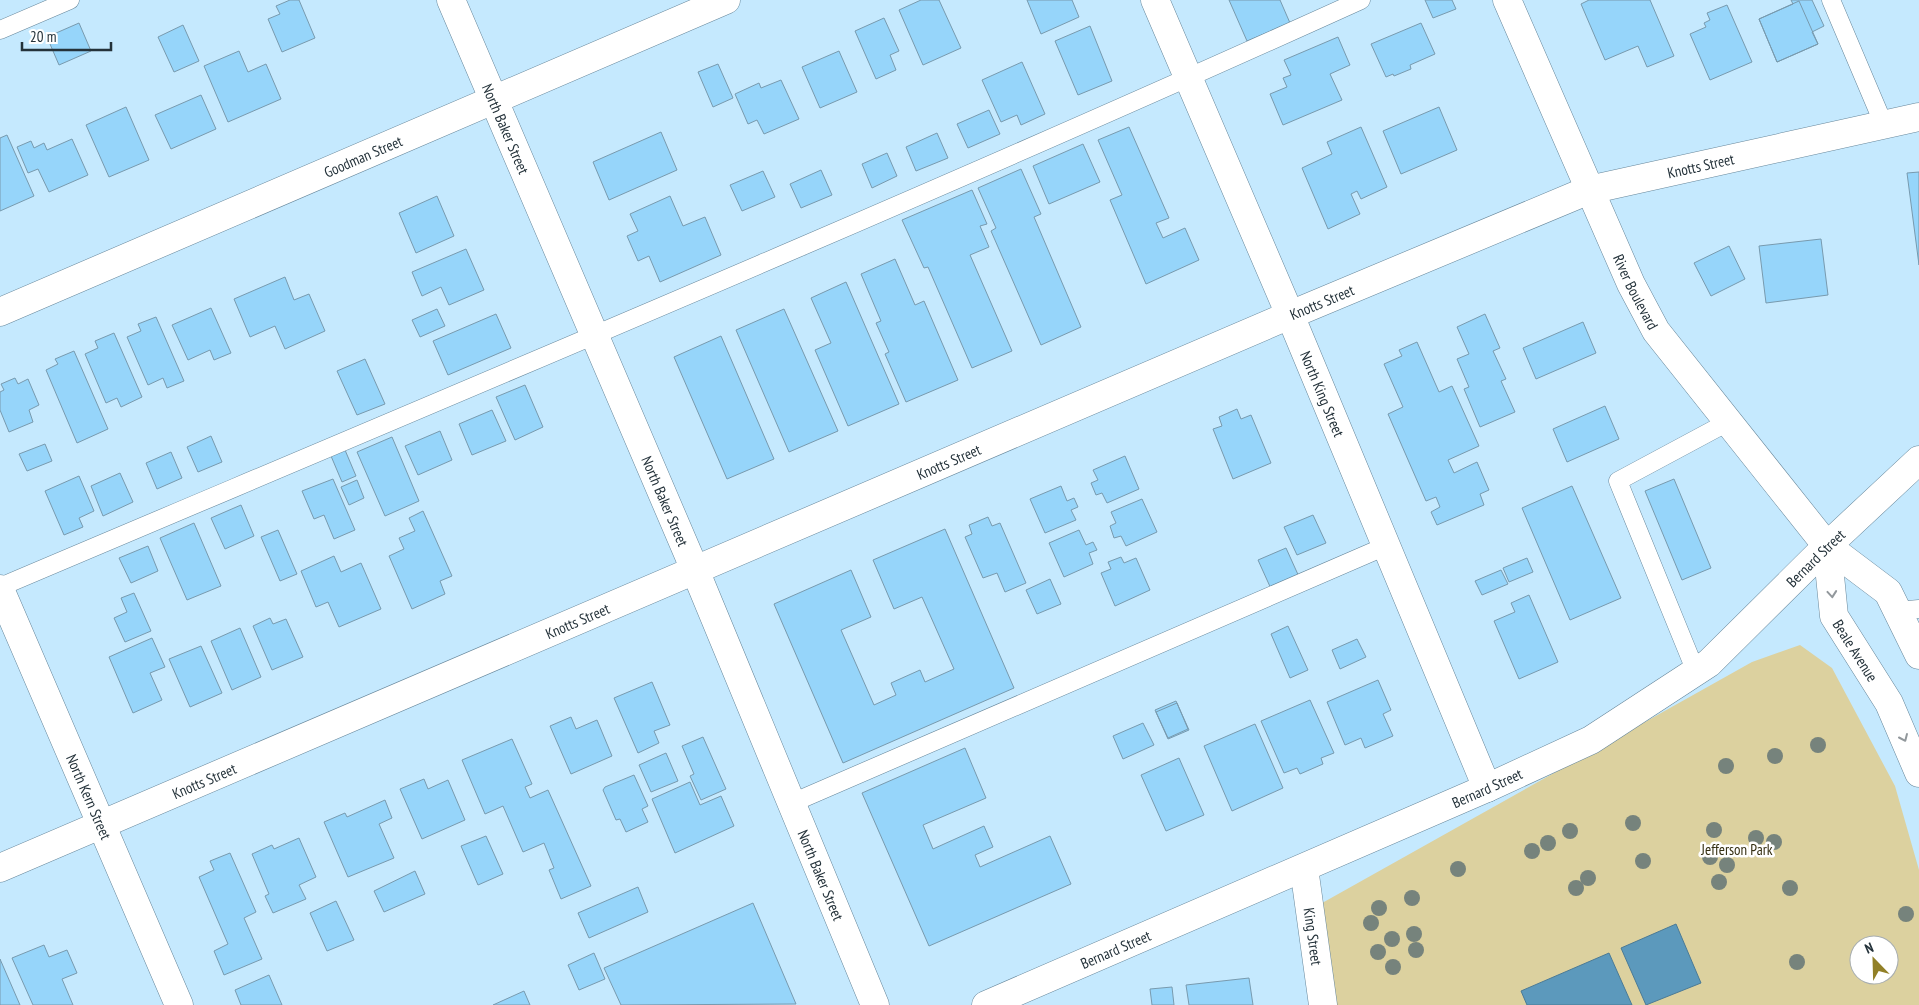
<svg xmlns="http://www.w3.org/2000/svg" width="1919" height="1005" font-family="'PT Sans Narrow',sans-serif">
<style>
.green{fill:#dcd19f;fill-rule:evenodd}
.water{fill:#5c99bc;stroke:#4b7a95}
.building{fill:#96d5fa;stroke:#789aae}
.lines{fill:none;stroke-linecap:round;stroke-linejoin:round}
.lane-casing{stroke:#66869a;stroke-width:19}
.street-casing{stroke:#66869a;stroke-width:29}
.secondary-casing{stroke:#66869a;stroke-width:29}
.lane{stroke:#fff;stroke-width:18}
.street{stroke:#fff;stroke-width:28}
.secondary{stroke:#fff;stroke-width:28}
.tree{fill:#76837c}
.oneway{stroke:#92989c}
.labels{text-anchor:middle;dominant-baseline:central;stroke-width:5;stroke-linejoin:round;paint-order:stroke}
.street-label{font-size:15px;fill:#24323a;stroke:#fff}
.park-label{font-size:15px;fill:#352f12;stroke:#fff}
</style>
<rect width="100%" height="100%" fill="#c5e9fe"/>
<path class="green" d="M1800,645L1832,668L1895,786L1919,870V1005H1332L1315,907L1752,662ZM1859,945H1889V975H1859Z"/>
<path class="water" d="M1676,924L1701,983L1646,1005L1621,948Z
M1609,953L1632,1005H1527L1521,991Z"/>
<path class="building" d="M290,0H299L315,38L282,52L268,19L280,14L276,6Z
M921,0H939L961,48L923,65L899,10Z
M1027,0H1072L1079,17L1041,34Z
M1229,0H1280L1290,23L1247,41Z
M1425,0H1452L1456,9L1433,18Z
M1589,0H1650L1674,56L1647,67L1638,46L1605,60L1581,4Z
M1791,0H1812L1824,26L1812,32L1818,44L1777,62L1759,19L1793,4Z
M1799,1L1818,44L1777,62L1759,19Z
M1727,5L1752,62L1710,80L1690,34L1706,27L1704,23L1710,20L1707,13Z
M884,18L899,51L890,55L896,70L876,79L855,31Z
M79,23L91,51L59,65L47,37Z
M1421,23L1435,54L1410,65L1411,69L1394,76L1393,74L1386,77L1371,44Z
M183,25L199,61L174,72L158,37Z
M1090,26L1112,81L1078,95L1055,41Z
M1338,37L1350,65L1330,74L1342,100L1283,125L1270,94L1287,87L1283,78L1291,75L1284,60Z
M239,51L248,72L266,64L281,99L228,122L204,66Z
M839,51L857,92L820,108L802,67Z
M1022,62L1045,114L1021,125L1017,115L1001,122L982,80Z
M718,64L733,98L713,107L698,72Z
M781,80L799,119L764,134L757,120L748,124L735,94L759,83L761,88Z
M201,95L216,129L171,149L155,115Z
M126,107L149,160L109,177L86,125Z
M1439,107L1457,150L1401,174L1383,131Z
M989,110L1000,134L968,148L957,124Z
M1129,127L1169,218L1156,223L1163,238L1185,228L1199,260L1146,284L1110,200L1122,195L1098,140Z
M1361,127L1387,187L1361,199L1357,191L1351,194L1360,214L1328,229L1302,168L1332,154L1327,142Z
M661,132L677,170L609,200L593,162Z
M937,133L948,158L916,171L906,147Z
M7,135L34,196L0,211V138Z
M72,139L88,175L49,192L38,169L28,173L17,147L31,141L34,148L44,143L47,150Z
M1083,144L1100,182L1049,204L1033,166Z
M887,153L897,176L872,188L862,164Z
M1021,169L1041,214L1034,217L1081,327L1041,345L991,231L996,228L978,188Z
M821,170L832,195L801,208L790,184Z
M763,171L775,197L742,211L730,185Z
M1919,172V265L1907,173Z
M972,190L987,224L980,226L989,247L970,255L1012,351L972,368L928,267L924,268L902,220Z
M437,196L454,236L416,253L399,213Z
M670,196L683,226L705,217L721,255L660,282L649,256L638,261L627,236L638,231L630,214Z
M1821,239L1828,295L1766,303L1759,246Z
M1729,246L1745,279L1711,296L1694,263Z
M466,249L484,290L449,305L441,287L422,296L412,272Z
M895,259L915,305L924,301L958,380L906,402L885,354L889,352L876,323L881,321L861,274Z
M285,277L294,300L309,294L325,331L285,349L275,326L250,337L234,299Z
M846,282L899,404L848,426L815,350L831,343L811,298Z
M211,308L231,353L214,360L210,350L188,360L172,325Z
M437,309L445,326L420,337L412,320Z
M784,309L838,431L789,452L736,330Z
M496,314L511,348L448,375L433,341Z
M1485,314L1500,348L1493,351L1506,379L1501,381L1515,412L1480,427L1464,389L1469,387L1457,359L1469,354L1457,327Z
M156,317L184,381L167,388L163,378L148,385L127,337L141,331L138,324Z
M1583,322L1596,353L1536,379L1523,348Z
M114,333L142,397L121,407L117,398L106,403L85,354L98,348L95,341Z
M721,336L774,459L727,479L674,357Z
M1417,342L1439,392L1452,386L1479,446L1448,460L1454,473L1477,462L1489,490L1480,494L1484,505L1437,525L1431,512L1440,507L1436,497L1426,501L1388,414L1403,407L1384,364L1402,356L1399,350Z
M74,351L108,429L77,443L46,370L58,364L55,359Z
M365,359L385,404L357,415L337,371Z
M15,378L18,384L28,379L39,405L29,410L33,422L9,432L0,410V392L4,390L1,384Z
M525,385L543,427L515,440L496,397Z
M1605,406L1619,439L1567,462L1553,429Z
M1237,409L1241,419L1251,415L1271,463L1233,479L1213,429L1222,426L1219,417Z
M492,410L506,441L472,455L459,424Z
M440,431L452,460L418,475L405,446Z
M211,436L222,462L198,472L187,447Z
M392,437L419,501L385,516L357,452Z
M45,444L52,461L27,471L19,454Z
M345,450L356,476L342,482L331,456Z
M171,452L182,478L157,489L146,463Z
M1125,456L1139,489L1107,503L1102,493L1096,495L1091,483L1098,480L1093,470Z
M120,473L133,502L103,516L91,486Z
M79,476L94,511L79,518L83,527L64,535L45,491Z
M333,479L355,530L334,539L324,515L314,519L302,491Z
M1674,479L1711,568L1682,580L1645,491Z
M357,480L364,498L349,505L341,487Z
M1061,486L1067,501L1074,498L1078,507L1071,510L1076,520L1045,533L1030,499Z
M1572,486L1621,598L1570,620L1522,508Z
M1142,499L1157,532L1126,546L1121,536L1114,538L1110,526L1116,523L1111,512Z
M241,505L254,536L225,549L211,518Z
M423,511L452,576L440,581L445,594L412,609L389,556L404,549L399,538L415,531L409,518Z
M1313,515L1326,543L1297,555L1284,527Z
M988,517L992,526L1000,523L1026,583L1005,592L997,573L983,578L965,537L972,534L969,525Z
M194,523L221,586L187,600L160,538Z
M945,529L1014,688L843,763L774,604L851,570L871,617L841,630L874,705L896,695L891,683L920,670L925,682L954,669L922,597L894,609L873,560Z
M278,530L297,574L280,581L261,537Z
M1079,530L1086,545L1093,542L1097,550L1089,553L1093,564L1064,577L1049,543Z
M148,546L158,571L131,583L119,558Z
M1286,548L1300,579L1272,591L1258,560Z
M334,556L341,572L361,563L381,609L339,627L328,602L316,607L301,571Z
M1121,557L1124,563L1136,558L1150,590L1115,606L1101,573L1111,569L1108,562Z
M1527,558L1533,572L1509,582L1503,568Z
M1501,570L1508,584L1482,595L1475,581Z
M1050,579L1061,604L1037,614L1026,590Z
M134,593L151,631L125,642L114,618L127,612L121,598Z
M1529,595L1558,662L1519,679L1494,621L1515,612L1511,603Z
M270,618L273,624L286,619L303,657L272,670L253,626Z
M1288,626L1308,670L1290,678L1271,634Z
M240,628L261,677L232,690L211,641Z
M152,638L165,667L150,673L162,700L133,713L109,657Z
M1357,639L1366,657L1340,669L1332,650Z
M201,646L222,693L190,707L169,659Z
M1378,680L1391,710L1383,714L1393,736L1365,748L1361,738L1345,745L1327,702Z
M652,682L670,725L654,731L659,743L638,753L614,698Z
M1310,700L1334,753L1321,758L1323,764L1300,774L1297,768L1284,773L1261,721Z
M1176,701L1189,730L1168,739L1155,710Z
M1177,703L1188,729L1168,738L1156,712Z
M571,717L576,729L597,720L612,756L571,774L550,726Z
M1143,723L1154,745L1123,759L1113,736Z
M1255,724L1283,788L1232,811L1204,746Z
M703,737L726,789L701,800L690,776L694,774L682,746Z
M512,739L532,784L525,787L530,798L548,790L591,886L561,899L549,870L554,868L544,843L523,852L503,806L485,814L462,760Z
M965,748L986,798L923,825L933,849L984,826L993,847L975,855L980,867L1050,836L1071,884L929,946L862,793Z
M666,753L678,781L651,792L639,765Z
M1179,758L1204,815L1166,831L1141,775Z
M634,775L648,806L642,809L648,822L626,832L620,819L616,820L603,790L605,787Z
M424,779L428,789L448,780L465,820L422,839L400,789Z
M690,782L700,805L721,796L734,826L675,853L652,799Z
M385,800L392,818L379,824L394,858L348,877L324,822L345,813L347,817Z
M486,836L503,874L478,885L461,846Z
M299,838L316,877L299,885L306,899L273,913L265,896L269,894L252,854L272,845L274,849Z
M230,853L256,912L244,918L262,959L224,975L214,951L228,944L199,877L214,870L210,861Z
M415,871L425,894L384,912L374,891Z
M638,887L648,912L589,938L578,913Z
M336,901L354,940L327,951L310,913Z
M753,903L796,1004L621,1005L604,968Z
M44,945L49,957L67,950L77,973L62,979L73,1005H33L12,958Z
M594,953L605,979L579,990L568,965Z
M0,959L20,1005H0Z
M269,975L282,1005H241L235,990Z
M1249,978L1253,1005H1189L1186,985Z
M1172,987L1174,1005H1152L1150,989Z
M524,991L530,1005H493Z"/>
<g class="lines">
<defs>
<path id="lane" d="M1831,0L1884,125
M0,30L70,0
M0,587C455,394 911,204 1361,0
M1897,611L1919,609
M1696,672L1618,481L1728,422
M792,803L1386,546"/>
<g id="street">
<path id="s1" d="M451,0L695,570L875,1005"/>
<path id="s2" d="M1155,0L1290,315L1487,788"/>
<path id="s3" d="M0,312L726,0"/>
<path id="s4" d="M0,589L179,1005"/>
<path id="s5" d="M0,868L1290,315L1589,190L1919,117"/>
<path id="s6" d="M1304,868L1323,1005"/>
</g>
<g id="secondary">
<path id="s7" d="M1507,0L1631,284L1656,331L1827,546L1888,592L1919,655"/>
<path id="s8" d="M1827,546L1834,616L1889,703L1919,773"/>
<path id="s9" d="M986,1005L1487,788L1591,740L1709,663L1827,546L1919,460"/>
</g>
</defs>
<use href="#lane" class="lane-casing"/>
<use href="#street" class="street-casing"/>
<use href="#secondary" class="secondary-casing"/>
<use href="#lane" class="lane"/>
<use href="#street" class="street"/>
<use href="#secondary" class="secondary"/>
</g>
<g class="tree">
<circle cx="1818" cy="745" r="8"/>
<circle cx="1775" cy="756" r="8"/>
<circle cx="1726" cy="766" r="8"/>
<circle cx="1633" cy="823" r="8"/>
<circle cx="1714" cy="830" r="8"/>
<circle cx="1570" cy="831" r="8"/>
<circle cx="1756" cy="838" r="8"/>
<circle cx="1774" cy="842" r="8"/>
<circle cx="1548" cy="843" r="8"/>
<circle cx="1532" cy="851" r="8"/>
<circle cx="1710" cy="857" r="8"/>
<circle cx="1643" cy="861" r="8"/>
<circle cx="1727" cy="865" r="8"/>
<circle cx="1458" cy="869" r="8"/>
<circle cx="1588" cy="878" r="8"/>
<circle cx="1719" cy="882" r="8"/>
<circle cx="1576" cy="888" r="8"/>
<circle cx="1790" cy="888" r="8"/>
<circle cx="1412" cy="898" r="8"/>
<circle cx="1379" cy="908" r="8"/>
<circle cx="1906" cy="914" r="8"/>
<circle cx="1371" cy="923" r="8"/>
<circle cx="1414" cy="934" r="8"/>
<circle cx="1392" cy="939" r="8"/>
<circle cx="1416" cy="950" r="8"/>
<circle cx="1378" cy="952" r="8"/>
<circle cx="1797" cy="962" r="8"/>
<circle cx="1393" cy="967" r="8"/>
</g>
<defs><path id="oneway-chevron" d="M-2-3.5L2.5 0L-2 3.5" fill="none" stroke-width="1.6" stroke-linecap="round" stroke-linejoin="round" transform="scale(1.25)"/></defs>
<g class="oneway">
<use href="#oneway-chevron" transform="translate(1832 594) rotate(85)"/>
<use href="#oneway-chevron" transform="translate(1904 738) rotate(66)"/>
</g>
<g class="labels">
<g class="street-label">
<text stroke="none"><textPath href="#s1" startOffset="140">North Baker Street</textPath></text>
<text stroke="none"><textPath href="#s3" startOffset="395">Goodman Street</textPath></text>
<text stroke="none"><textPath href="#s5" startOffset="1842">Knotts Street</textPath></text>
<text stroke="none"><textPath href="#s7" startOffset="319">River Boulevard</textPath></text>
<text stroke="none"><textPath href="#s5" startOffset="1438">Knotts Street</textPath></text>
<text stroke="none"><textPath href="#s2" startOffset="428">North King Street</textPath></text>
<text stroke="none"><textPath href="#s5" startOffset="1032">Knotts Street</textPath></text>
<text stroke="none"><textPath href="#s1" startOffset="545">North Baker Street</textPath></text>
<text stroke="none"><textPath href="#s9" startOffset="951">Bernard Street</textPath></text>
<text stroke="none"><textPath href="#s5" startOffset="628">Knotts Street</textPath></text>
<text stroke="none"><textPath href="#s8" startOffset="111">Beale Avenue</textPath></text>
<text stroke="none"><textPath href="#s5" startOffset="222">Knotts Street</textPath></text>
<text stroke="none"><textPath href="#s9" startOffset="546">Bernard Street</textPath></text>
<text stroke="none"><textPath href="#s4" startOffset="226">North Kern Street</textPath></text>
<text stroke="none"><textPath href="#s1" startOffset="950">North Baker Street</textPath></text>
<text stroke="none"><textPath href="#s6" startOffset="69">King Street</textPath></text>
<text stroke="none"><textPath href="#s9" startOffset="141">Bernard Street</textPath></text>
</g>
<g class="park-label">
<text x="1737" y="849">Jefferson Park</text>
</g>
</g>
<g transform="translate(1874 960) rotate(337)"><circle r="24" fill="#ffffff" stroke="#a7adb0"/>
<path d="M0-4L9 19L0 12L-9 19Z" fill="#928027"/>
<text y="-8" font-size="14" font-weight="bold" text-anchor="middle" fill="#24323a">N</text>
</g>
<path d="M22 42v8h89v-8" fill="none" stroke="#24323a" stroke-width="2.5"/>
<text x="30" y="42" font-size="15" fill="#24323a" stroke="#ffffff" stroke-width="4" paint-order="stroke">20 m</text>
</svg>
